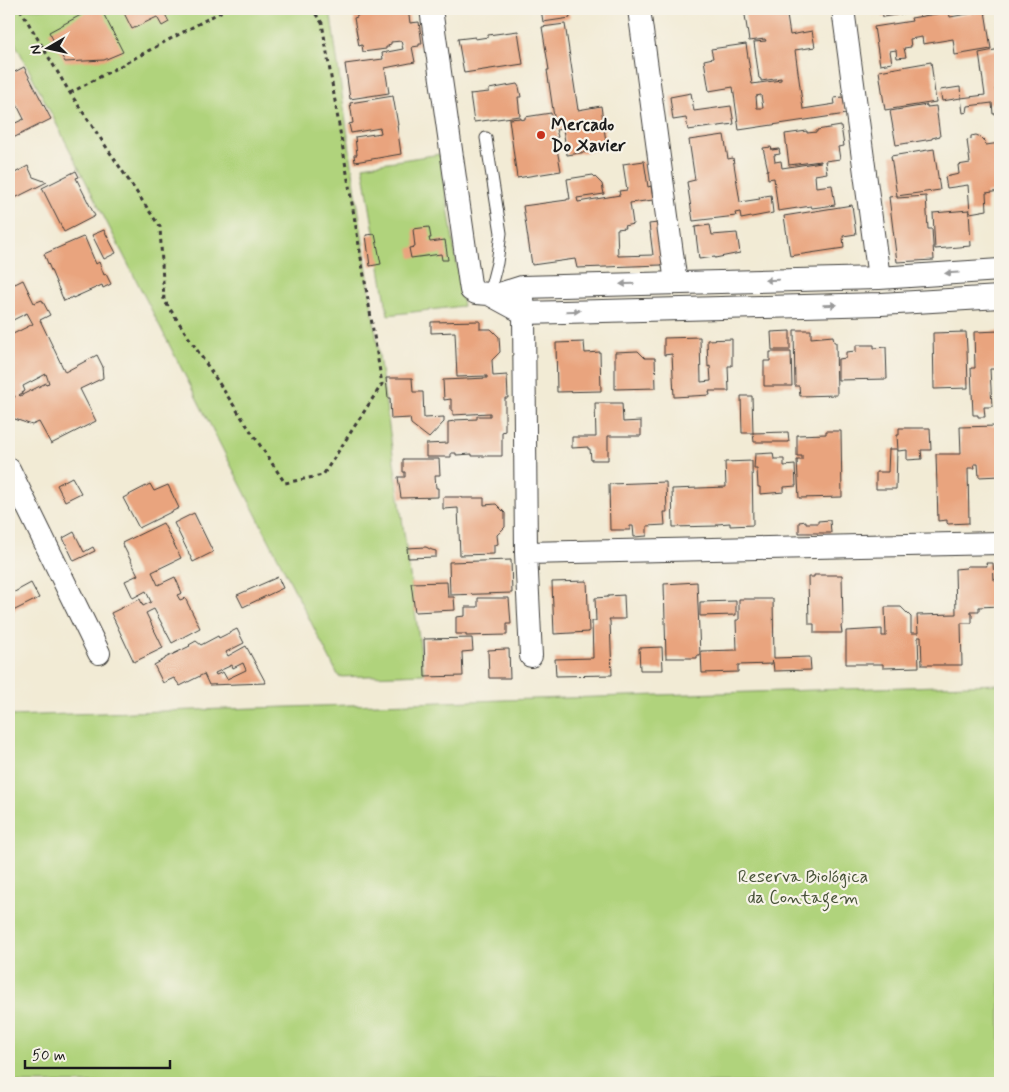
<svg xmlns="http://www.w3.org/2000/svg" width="1009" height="1092" font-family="Mynerve,sans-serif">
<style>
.green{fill:#b0d37c;stroke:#66784c}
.building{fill:#e9a47e;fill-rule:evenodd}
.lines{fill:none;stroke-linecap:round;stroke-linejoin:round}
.lane-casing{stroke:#3c3b38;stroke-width:13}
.street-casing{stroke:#3c3b38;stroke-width:24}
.path{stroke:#3c3b38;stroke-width:3;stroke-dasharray:4 4;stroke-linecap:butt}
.lane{stroke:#fff;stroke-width:11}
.street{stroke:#fff;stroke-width:22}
.oneway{fill:#999}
.poi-dot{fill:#c8321e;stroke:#f7f3e8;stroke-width:2}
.labels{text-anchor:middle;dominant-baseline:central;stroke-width:4.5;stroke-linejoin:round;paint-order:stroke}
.poi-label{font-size:18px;font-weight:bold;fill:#1c1c1c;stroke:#f7f3e8;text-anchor:start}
.park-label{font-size:18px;fill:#485339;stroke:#f7f3e8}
</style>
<rect width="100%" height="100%" fill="#f7f3e8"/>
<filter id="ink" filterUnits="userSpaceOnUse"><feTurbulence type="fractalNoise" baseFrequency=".02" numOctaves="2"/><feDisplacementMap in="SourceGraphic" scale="10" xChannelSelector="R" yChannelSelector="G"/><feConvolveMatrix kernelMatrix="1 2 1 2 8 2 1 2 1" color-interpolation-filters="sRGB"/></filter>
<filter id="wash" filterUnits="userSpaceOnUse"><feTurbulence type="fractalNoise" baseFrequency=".0096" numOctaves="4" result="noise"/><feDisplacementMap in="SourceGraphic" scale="20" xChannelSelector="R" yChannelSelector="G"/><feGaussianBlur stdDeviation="1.12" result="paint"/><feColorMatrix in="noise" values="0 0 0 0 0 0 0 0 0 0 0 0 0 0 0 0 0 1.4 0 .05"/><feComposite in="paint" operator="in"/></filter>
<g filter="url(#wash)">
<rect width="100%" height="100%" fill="#f2ebd5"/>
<path class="green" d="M9,9H330L424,674L339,677L9,31Z
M440,154L463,306L388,315L363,166Z
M1000,684V1083H9V716Z"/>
<g id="blocks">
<path class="building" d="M92,9H101L123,52L104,60L65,62L49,32Z
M122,9H160L162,12H164L169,22L162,26L157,17L132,29Z
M398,9H408L410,23L419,22L422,44H419V46L412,47L415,62L385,68L389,93L350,99L345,64L383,59L382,53L403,49L401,41L391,42V44L388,45L389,47H386V49L363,52L362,45L359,46L354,18L357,17V15Z
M541,9H568L570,18L543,22Z
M744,9H786L790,35L812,31L815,47L795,50L803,109L835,104L834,98L843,97L846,114L739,130L733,87L709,91L704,60L713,58L711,49L746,44L752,84L781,80V78L761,81V79L759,78L754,42L766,41L765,39L749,41ZM761,95L763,108H757L756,96Z
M882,9H913L914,12L883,17Z
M985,11L991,49L955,55L953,39L923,44L922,37L910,39L911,47L904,48L906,57L897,58L896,50L890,51L892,63L880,65L874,27L912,21L911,18L949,12L950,17Z
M565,24L578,110L601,106L607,149L567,155L563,129L556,130L558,137L555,138V142H558L559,149H557L561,171L517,178L509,119L521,118V120L525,119V117L551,113L552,118L554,117L547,70H549L542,27Z
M518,31L523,64L464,73L458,39L475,37V39L488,37V35Z
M1000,49V88L995,89L996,93H1000V113L993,114L992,103L968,106L967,112L963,113L961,98L985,95L979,53Z
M931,62L936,102L885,110L879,71Z
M24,67L51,119L9,140V126L24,119L9,89V75Z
M517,84L519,87L521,97H518L520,116L474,122L470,94L489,92V89Z
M960,87L961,98L942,101L940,90Z
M691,93L694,111L731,106L734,124L688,130L686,118L673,120L670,97Z
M393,96L398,125H397L401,154L355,162L354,155H357L355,137L381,133L380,128L351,133L349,124L353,123L350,103Z
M927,105V107L936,106L940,136L932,138V139L896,145L890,111Z
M841,126L844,146L838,147L840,159L825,161L827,173L815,175L816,187L832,185L835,205L812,208L811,206L778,211L774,178L768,179L767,170H768L763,148L771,147L772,150L779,149L780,154L774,155L775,162L781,161L782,168L821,162V161L789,165L785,134L807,131V133L817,132V130Z
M724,135L728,159L733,158L740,202L760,199L759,197L771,195L773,213L741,219L740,212L735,213L736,216L693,221L687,182L695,180L689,140Z
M976,135L981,137L985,141L986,145L1000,143V191L986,193L987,210L970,213L968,185L947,188L945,177L959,174L958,165L970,163L967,140L971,139V136Z
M934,149L940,190L897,196V198L926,196L928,229H932L934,260L897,262L889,197L897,196L891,156Z
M644,161L648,187L651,186L653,200L630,203L633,224L624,226L625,228L617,229L618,256L653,255L649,224L658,223L664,264L661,265L577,268L575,259L532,265L523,206L567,200V199H570L567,179L593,175L602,184L604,194L577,198L578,202L620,195L619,191L627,190L623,164Z
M28,166L33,177L47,182L9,201V176Z
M76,171L79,177L76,178L95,216L64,232L42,188Z
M852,205L856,234L843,236L844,248L790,256L784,216Z
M969,210L971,246L935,249L933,213Z
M710,225L712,235L737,233L740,253L715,258V257L699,259L695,227Z
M429,227L431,238H429L430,242L445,240L448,260H442L441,254L411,258L409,248L415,247L413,229Z
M104,230L116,253L104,259L92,235Z
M375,234L381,264L370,266L366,235Z
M83,237L84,238H85L96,264L99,262L104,275L106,274L111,284L103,288L102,285L73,298V297L64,301L44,254Z
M23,280L34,303L42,300L50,315L40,320L65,372L97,355L103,367H102L103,378L80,389L96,421L51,444L39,422L32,425L12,418L13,415L9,413V400L15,397L9,387V336L33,324L27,313L9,322V285L14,283L15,284ZM46,374L49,383L46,384V383L20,396L19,395L25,391L23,386Z
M480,321V329H491L499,337L500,352L492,360L493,376L507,375L508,398H505V431L502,432V456H472V454L456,455V453H451V457H426V444L448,443V422L455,421L454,420L477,419V416H490V413L453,415V410H451V399L444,400L443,380L487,378V376L457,377L455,332L431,333V322Z
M794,330H811V338L833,336L834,342H836L837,395L800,396L799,386H795Z
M790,331V350H772L771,332Z
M1000,331V369H990L992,407H984L985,417H978V415H973L971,368H975L974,332Z
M966,332L967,349L968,388L934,389L933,333Z
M700,337L701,382L711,381L710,366L708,367L707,340L732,339V366H728L729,391H709L710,395L674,397L672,354L664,355V338Z
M584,342L585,353L600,352L601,391L557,392L556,343Z
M856,345H874V348L886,347L887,379L838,380V359L846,358V352L856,351Z
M638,351L645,358H655L656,388L615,389V352Z
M770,352H791L792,386H764V361H770Z
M386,378H412L413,392H423L424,418L444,417V422L429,438L411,424L410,418L391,419L390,398H388Z
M741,396H752L753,433H742Z
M595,403H622L623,422L641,421V436H608V460H591L590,449H588V447L572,448V437H596Z
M996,426V429H1000V476L979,477L978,464H974L975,468H968L969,523L948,524L947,523V520L938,521L936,454H961L960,427Z
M899,428H930L931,450H921L922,459L907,460V450L898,451L897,435H899Z
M826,431H841L842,497L799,498L797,460H802V456H797V435L826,434Z
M788,432L789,442H754L753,433Z
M889,449H897L896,489H876V472H888Z
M773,453L774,459H784V466L795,465L796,486L784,487V492L760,494V487H758L757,469H754L755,454Z
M403,459H439L440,475H435L436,488H438V497L401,498L398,477H405V472H403Z
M752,461L753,525L730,526V523L717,524V526L673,527L672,489L726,487L725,462Z
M72,477L81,493L65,501L57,485Z
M666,482L667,512H664L665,525L647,526V536L634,537L633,526H630V530H610L609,484Z
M150,484L154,491L168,485L179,508L139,528L123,498Z
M443,497H462V498H484V505L496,504L505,513V527L497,535L498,544L494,545V554L460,555L458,508L443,509Z
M194,513L213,552L193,562L174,523Z
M830,520L831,533H799V522L806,521V523H818V521Z
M163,523L181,558L152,572L158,585L175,577L182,593L177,595L180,600L185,598L200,628L172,643L154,609L146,613L163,648L134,662L111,613L140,599L143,606L151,602L146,591L133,598L125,581L138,575L122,543Z
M74,532L84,552L93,547L95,551L74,561L63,538Z
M426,547L432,550L436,551V557L408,558L407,548Z
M511,560L512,593L450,595L449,562Z
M986,563H993L994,580L1000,579V606L979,607V611H970V614H972V623H961L962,665H922L921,637H918L919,667L883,668V664H846V631L882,629V636H886L885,607H901L911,617V633H918L917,615L956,614L955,569L966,568L967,566H987Z
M814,575H842L843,623V625L841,626L842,633H814V624H809L808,577H814Z
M278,577L283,588L243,607L237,595Z
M587,581L589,632L554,634L552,582Z
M447,582L448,597H454L455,610L415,612L411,583Z
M697,582L700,655H697V658H666L664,584Z
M31,583L39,598L9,613V595Z
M624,595L625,619H609L610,621L612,675L556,676L555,659L593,658L592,621H596L595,598L608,597V596Z
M478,598H509L511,624H507V635L466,636V634H456V617L465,616V607H478Z
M739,599H773L774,658L810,657L811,670L774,671L773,662L772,661V664L738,665V672L702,673L701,651L737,650L736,620H739Z
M736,601V615L700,616V602Z
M237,629L244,643L226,652L228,656L246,646L266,683L209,685L204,674L180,686L174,678L163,683L154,665L165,659V658L190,646L189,645L196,641L201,645L218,636L219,638ZM243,663L246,670L227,679L223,672L216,675L215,673L232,665L233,668Z
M472,638L473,651L462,652L463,676L425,677L424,639Z
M662,647L663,670H640L639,648Z
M506,649H509L510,678H489L488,650Z"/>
</g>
</g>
<g filter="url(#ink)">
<use href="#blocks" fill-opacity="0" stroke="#3c3b38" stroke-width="1"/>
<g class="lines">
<defs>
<path id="lane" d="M486,138L501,233L497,263L489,294"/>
<path id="street" d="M431,9L470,284L471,290L476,293L489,294L524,313L881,304L1000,297
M639,9L676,283
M843,9L879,278
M493,296L522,287L879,278L1000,270
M523,298L524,313L526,553L531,656
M9,469L99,653
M526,553L1000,543"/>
</defs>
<use href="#lane" class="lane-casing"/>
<use href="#street" class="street-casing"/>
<path class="path" d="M20,9L70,93L160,227L164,300L285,483L323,475L382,384L322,23L312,9
M70,93L226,9"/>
<use href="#lane" class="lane"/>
<use href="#street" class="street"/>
</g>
<defs><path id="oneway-solid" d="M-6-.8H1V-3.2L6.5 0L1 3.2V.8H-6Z" transform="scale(1.25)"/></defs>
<g class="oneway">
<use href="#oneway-solid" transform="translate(952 273) rotate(176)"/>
<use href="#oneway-solid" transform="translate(772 280) rotate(178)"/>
<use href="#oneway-solid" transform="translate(627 284) rotate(178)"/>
<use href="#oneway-solid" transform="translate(830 305) rotate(-2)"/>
<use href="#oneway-solid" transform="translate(573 311) rotate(-1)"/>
</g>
</g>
<circle class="poi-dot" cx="541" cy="135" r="5"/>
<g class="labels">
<g class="poi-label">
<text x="551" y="125">Mercado<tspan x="551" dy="21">Do Xavier</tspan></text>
</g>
<g class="park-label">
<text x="803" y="877">Reserva Biológica<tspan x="803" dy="21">da Contagem</tspan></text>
</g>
</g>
<rect width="1009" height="1092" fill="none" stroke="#f7f3e8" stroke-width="30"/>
<g transform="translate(48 48) rotate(261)" stroke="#f7f3e8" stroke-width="4" paint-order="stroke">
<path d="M0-4L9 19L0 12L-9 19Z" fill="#1c1c1c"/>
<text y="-8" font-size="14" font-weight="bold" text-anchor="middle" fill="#1c1c1c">N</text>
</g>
<path d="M25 1060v8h145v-8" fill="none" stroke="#1c1c1c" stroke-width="2.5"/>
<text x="32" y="1060" font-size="15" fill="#1c1c1c" stroke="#f7f3e8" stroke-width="4" paint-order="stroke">50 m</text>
</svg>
